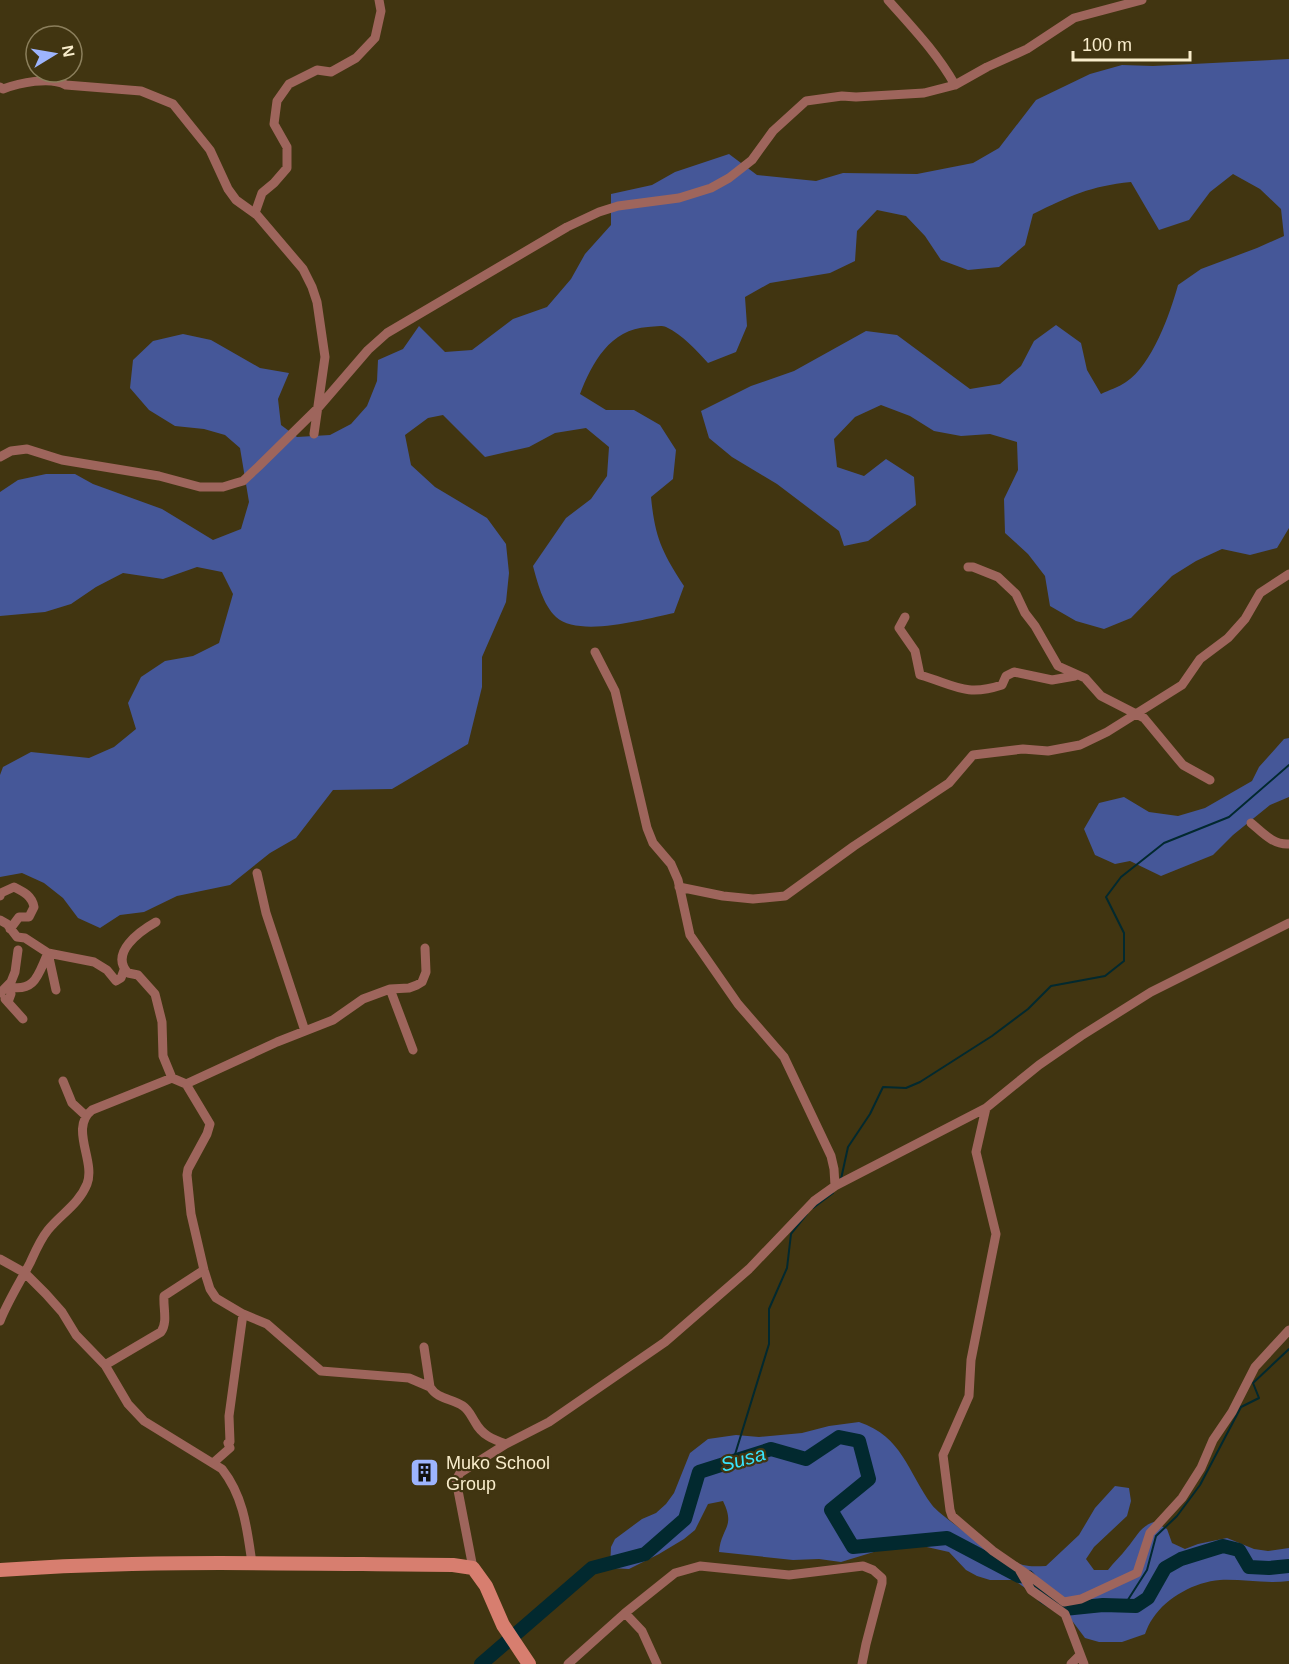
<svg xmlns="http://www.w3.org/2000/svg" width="1289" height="1664" font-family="Helvetica,sans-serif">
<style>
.forest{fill:#455798}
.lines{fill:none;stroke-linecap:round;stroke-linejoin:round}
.stream{stroke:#02292f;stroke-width:2}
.river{stroke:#02292f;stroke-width:14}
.street{stroke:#9e655c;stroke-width:9}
.secondary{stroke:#d77e6f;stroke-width:14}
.labels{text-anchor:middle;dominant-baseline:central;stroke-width:4.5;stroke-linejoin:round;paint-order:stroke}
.poi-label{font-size:18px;fill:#f9edcc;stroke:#413511;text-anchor:start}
.water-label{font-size:20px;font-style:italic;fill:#37e5ff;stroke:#413511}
</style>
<rect width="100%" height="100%" fill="#413511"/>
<path class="forest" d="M1289,59V528L1277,548L1250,555L1222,549L1196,561L1172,576L1131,618L1104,629L1076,621L1050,606L1045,576L1028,554L1005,533L1004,499L1018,470L1017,442L990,434L961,436L934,431L910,416L881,405L855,417L834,439L837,467L864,476L886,459L914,477L916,505L868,541L844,546L839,531L777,484L732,457L709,438L701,411L751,386L794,371L866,331L897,335L970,389L1000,384L1021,366L1034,341L1056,325L1081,343L1087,370L1101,394C1109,390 1119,387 1126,382C1152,365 1170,314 1178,285L1201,269L1257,248L1284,236L1281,209L1260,189L1233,174L1210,192L1189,220L1159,230L1131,182C1090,186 1070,196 1033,214L1025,245L999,267L968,270L941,260L925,236L906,216L877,210L857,231L855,261L830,273L770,283L745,297L747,326L736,352L708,363C696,350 683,335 666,327C661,325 653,327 648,327C610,329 592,363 580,394L606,410H634L660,425L676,450L673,479L651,497C655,538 662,552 684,586L674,613C645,619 579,638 556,617C543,605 537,581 533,566L566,518L591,499L607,476L609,447L586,428L555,433L529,447L485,457L443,415L428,418L405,435L411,465L435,487L487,518L506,544L509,573L506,602L482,657V687L468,744L392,789L333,790L296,838L270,853L230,885L177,896L144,912L120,915L100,928L78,918L63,898L44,883L22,873L0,877V775L3,767L31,752L89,758L114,747L136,729L128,703L141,677L165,661L193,656L219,643L233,594L222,572L197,567L163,579L123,573L96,587L71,604L45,612L0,616V492L18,480L46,474H75L93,484L162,509L213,540L241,529L249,502L240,448L225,435L204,429L175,426L149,410L130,388L133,360L153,341L183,334L211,340L260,368L289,373L278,399L281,425L297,437L330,435L351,424L367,406L377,381L378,360L403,349L419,326L445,352L472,350L513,319L547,307L571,279L585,254L611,225V194L652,185L675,172L729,154L757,175L816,181L843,173L917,174L973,163L999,148L1036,100L1090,74L1122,65L1153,66Z
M1289,738V797L1270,805L1233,835L1213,855L1161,876L1130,861L1115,864L1095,855L1084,829L1099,803L1124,797L1149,812L1178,816L1205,808L1252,781L1259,767L1284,739Z
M859,1422C903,1437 907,1471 932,1505C943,1519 1007,1562 1023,1565C1031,1567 1039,1566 1046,1566L1079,1535L1095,1508L1115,1486L1129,1488L1131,1501L1127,1516L1094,1547L1086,1559L1094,1570H1108C1114,1562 1121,1556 1127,1548C1136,1538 1140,1526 1154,1522L1167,1529L1172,1543L1185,1549L1198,1544L1227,1538L1254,1549L1268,1551L1289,1548V1581C1266,1584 1243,1579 1220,1580C1195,1582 1167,1597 1153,1618C1149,1623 1147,1629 1145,1634L1122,1642H1099L1085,1638L1073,1622L1014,1580H990L977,1576L966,1570L949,1552L918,1545L877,1551L841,1562L819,1559L793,1560L719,1552C721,1527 736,1528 723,1501L708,1504L695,1530L684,1539L659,1554L629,1569L610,1568L611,1547L615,1539L642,1519L656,1513L666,1504L674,1493L690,1453L708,1439L736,1435L759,1437L802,1433L829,1426Z"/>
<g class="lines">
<path class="stream" d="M841,1179L848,1147L870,1114L883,1087L906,1088L920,1082L992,1036L1028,1009L1051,986L1105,976L1124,961V933L1106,897L1121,877L1164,843L1229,817L1289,765
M813,1208L833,1193
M733,1461L769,1344V1309L787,1268L791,1234L807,1214
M1124,1606L1147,1570L1156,1536L1177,1516L1200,1485L1241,1407L1259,1398L1253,1383L1289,1349"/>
<path class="river" d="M481,1664L592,1568L645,1554L685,1519L699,1472L771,1449L806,1459L839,1437L859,1441L869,1479L831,1510L853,1547L947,1538L1019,1576L1028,1577L1044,1597L1064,1609L1103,1605L1136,1606L1148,1598L1165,1568L1181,1559L1223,1546L1239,1550L1249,1567L1269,1568L1289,1566"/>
<path class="street" d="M888,0C912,27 937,53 955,85
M0,87L3,89C19,83 50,76 66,85L141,91L173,104L210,150L228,189L236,200L257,215L303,269L312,287L317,302L325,357L314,434
M255,213L262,193L274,183L287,168V147L274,124L277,101L289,84L317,70L331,72L356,58L375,38L381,11L379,0
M0,457L11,451L27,449L62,460L159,476L200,487H223L236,483L243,481L259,466L318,408L368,350L387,333L567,227L599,212L618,206L679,198L711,188L729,178L752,160L773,131L806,101L842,96L856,97L924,93L955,85L987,67L1027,49L1074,18L1142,0
M968,567H973L998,577L1016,594L1025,613L1035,626L1058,666L1085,678L1101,696L1144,718L1183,765L1210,780
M905,617L899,628L915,651L920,675C955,685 965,697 1002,685L1006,676L1014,672L1052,680L1075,676
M595,652L615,691L647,828L653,843L671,864L678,880L690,935L738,1004L784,1057L831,1156L834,1169L835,1186
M1251,823C1263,833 1273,845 1289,844
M257,873L266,913L305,1031
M679,887L723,896L753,899L785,896L854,846L949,783L973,755L1023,749L1048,751L1080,745L1107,732L1182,685L1200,659L1228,638L1245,619L1260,593L1289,574
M0,896L1,893L14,887C24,892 32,896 34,907L29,917H19L10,929
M0,920L7,924L17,937L25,938L48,953L56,990
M156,922C140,931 109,953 128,973L138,975L155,994L162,1022L163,1056L172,1078
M390,989L413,1050
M0,993L11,982L15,972L18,950
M5,999L23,1019
M8,1002L11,994L9,987C36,992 38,974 48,953L94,962L107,970L116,981L121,978L124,970
M63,1081L72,1103L85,1115
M186,1084L277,1042L333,1020L363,999L390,989L409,988L417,985L422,982L426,972L425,948
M986,1108L976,1152L996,1234L971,1360L969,1396L943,1455L950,1510L952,1516L993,1551L1031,1577L1064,1602L1081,1599L1137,1573L1150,1533L1182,1498L1201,1468L1213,1440L1232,1412L1255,1367L1289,1330
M0,1259L25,1273L46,1294L62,1312L76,1335L105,1365L128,1404L144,1421L222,1469C244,1497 247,1529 252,1563
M0,1321C8,1301 20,1282 30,1263C35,1252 40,1240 48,1230C61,1214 79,1204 87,1184C96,1161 69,1128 92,1110L172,1078L186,1084L210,1124L207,1134L188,1169L187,1175L191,1214L204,1270L210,1289L216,1298L243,1314L267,1324L321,1371L409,1378L430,1387
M424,1347L430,1387C438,1400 452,1398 463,1406C469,1410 471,1416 475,1422C482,1435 492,1439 506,1444
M105,1365L161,1332C168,1322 163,1308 164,1296L204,1270
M213,1463L230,1448L228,1443L230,1442L229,1416L243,1314
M473,1568L456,1480L460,1473L506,1444L549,1422L665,1342L749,1269L814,1201L835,1186L986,1108L1039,1065L1081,1036L1151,992L1289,923
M1020,1571L1031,1590L1065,1614L1084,1664
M625,1613L642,1631L657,1664
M568,1664L625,1613L675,1573L700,1566L789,1575L863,1566L873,1570L882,1578V1583L866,1644L862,1664
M1071,1664L1080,1655"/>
<path class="secondary" d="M0,1570C151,1559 302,1564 453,1565L473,1568L486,1586L503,1625L529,1664"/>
</g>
<defs>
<symbol id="building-square" viewBox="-11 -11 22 22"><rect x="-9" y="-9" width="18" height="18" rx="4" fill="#9db4fd" stroke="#413511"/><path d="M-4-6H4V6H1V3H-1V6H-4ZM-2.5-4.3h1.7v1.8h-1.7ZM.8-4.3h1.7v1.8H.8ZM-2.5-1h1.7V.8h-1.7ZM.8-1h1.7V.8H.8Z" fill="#111"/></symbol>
</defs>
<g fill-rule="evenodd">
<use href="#building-square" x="408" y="1456" width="33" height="33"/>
</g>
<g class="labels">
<g class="poi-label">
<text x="446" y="1463">Muko School<tspan x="446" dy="21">Group</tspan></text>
</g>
<g class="water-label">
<text transform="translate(743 1459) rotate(-16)">Susa</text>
</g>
</g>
<g transform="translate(54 54) rotate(79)"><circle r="28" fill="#413511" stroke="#8b7f5c" stroke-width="1.5"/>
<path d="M0-4.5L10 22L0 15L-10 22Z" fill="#9db4fd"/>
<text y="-9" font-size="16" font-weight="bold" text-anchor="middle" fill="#f9edcc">N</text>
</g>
<path d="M1073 51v9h117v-9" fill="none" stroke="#f9edcc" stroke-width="3"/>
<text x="1082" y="51" font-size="18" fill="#f9edcc" stroke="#413511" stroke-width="4.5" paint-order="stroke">100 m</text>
</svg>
